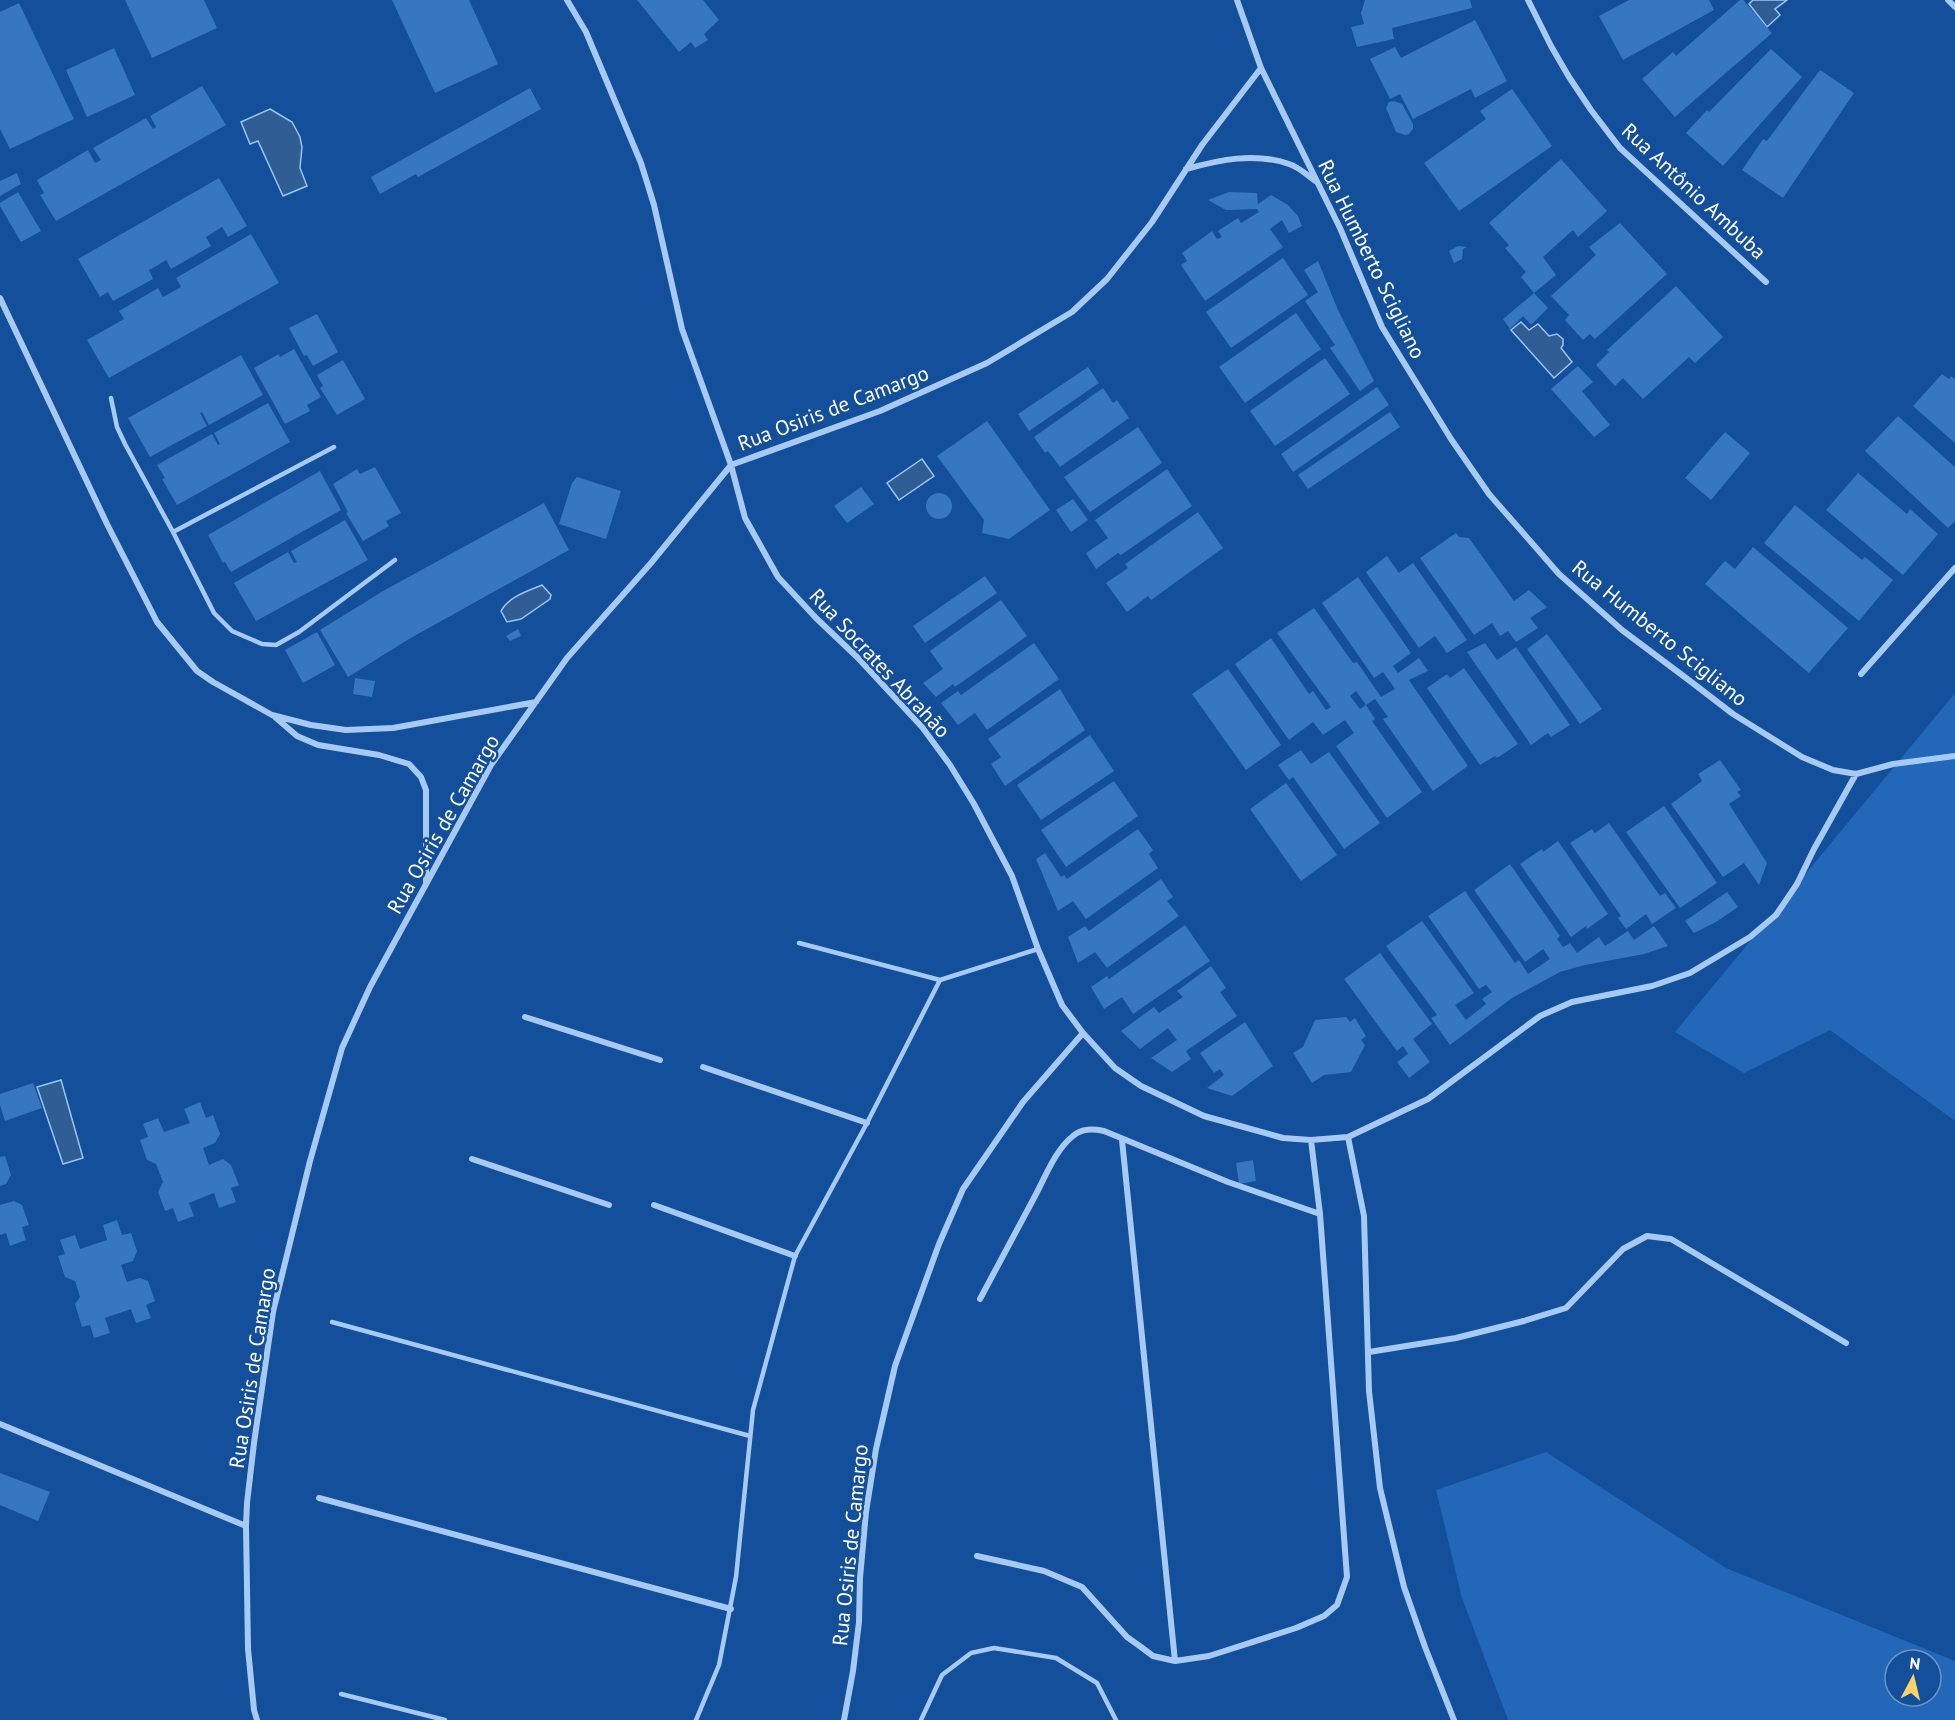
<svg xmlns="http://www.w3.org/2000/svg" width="1955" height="1720" font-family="'PT Sans',sans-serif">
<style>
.green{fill:#2267b8;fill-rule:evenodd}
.water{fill:#305d94;stroke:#99c5f6;stroke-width:1.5}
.building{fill:#3776c0}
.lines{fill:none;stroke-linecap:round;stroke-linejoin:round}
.lane{stroke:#a7caf4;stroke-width:4.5}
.street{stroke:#a7caf4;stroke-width:6}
.labels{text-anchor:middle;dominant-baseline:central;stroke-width:5;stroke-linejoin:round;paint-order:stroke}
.street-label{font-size:21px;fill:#fff;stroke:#134f9a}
</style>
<rect width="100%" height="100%" fill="#134f9a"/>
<path class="green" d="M1955,693V1121L1830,1030L1744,1073L1675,1032Z
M1546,1452L1726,1568L1955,1661V1720H1508L1462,1598L1436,1490ZM1895,1660H1931V1696H1895Z"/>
<path class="water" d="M1753,0H1787L1775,9L1780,15L1767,27L1749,4Z
M270,109L292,122L300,137L302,147L300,168L307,186L283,196L258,141L250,144L241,122Z
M1521,322L1529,330L1538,324L1549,336L1557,334L1563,339V345L1561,348L1572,362L1554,378L1511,330Z
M922,459L934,476L899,500L887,483Z
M542,585L551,595L550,599L521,619L507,622L501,611C508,597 528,591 542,585Z
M61,1080L83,1158L63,1164L37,1087Z"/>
<path class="building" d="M125,0H204L217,28L152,58Z
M392,0H469L498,64L435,93Z
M637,0H703L719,20L704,34L708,40L695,48L691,42L679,52Z
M1365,0H1470L1472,8L1392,28L1394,39L1357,47L1351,27L1364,24L1361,13Z
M1629,0H1709L1714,10L1623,60L1599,16Z
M1740,0H1743L1772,33L1675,117L1642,79L1673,52L1676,56Z
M19,3L74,119L10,149L0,129V12Z
M1475,20L1507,81L1475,98L1471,89L1413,119L1400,94L1390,99L1370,59L1395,47L1401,58Z
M114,48L135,95L87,117L66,70Z
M1771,49L1802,77L1723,166L1686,133L1707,110L1709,112Z
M1820,70L1854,93L1783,198L1742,170L1763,139L1767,141Z
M202,86L226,125L56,221L40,195L44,193L37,180L88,150L95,163L101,160L93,148L146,118L153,129L156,127L150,116Z
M530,88L541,109L418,177L416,174L380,194L371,177Z
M1512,89L1552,146L1459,211L1424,163L1486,119L1480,111Z
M1394,101L1402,104L1413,124V129L1409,134L1405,135L1396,132L1386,108L1389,102Z
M1561,159L1607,211L1578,237L1573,230L1543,257L1556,275L1534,293L1548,308L1531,325L1523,316L1510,329L1503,319L1534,293L1521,277L1526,272L1505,248L1509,245L1489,223Z
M17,173L21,184L0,196V181Z
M219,178L247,226L228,237L222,227L206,237L211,246L171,269L166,260L158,265L149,270L153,279L113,301L108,292L100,297L78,259Z
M18,192L41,231L21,242L0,206V203Z
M1229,192L1257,193L1258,204L1271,195L1288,205L1298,216L1302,226L1289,233L1282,220L1270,229L1283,247L1205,301L1181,265L1187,261L1182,253L1212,231L1217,239L1222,237L1218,231L1238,218L1241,223L1259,212L1257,209L1226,210L1208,200Z
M1620,223L1667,274L1595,339L1590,334L1583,340L1565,320L1569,315L1551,296L1596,255L1589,247Z
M251,234L279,283L109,378L87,340L124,319L119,311L158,288L163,297L181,287L176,278Z
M1458,246L1467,247L1463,249L1462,259L1454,263L1449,251Z
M1283,258L1308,295L1231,348L1206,312Z
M1318,261L1338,310L1374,381L1360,391L1330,348L1335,345L1305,301L1318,292L1304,270Z
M1676,286L1723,337L1695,363L1689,357L1643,399L1623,378L1615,386L1596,365L1609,352L1607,350Z
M1296,313L1321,349L1245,403L1219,367Z
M317,314L338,352L313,366L307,355L304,356L289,328Z
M294,349L321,397L307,405L310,411L285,424L254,368L279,354L280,357Z
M241,355L263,395L209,425L202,412L200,413L207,426L150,457L128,418Z
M1325,358L1350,394L1275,446L1250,411Z
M343,360L365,399L337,415L320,388L323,386L317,375Z
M1578,366L1593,382L1582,391L1610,425L1594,437L1551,389Z
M1088,367L1099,383L1029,431L1018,414Z
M1942,374L1949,379L1951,376L1955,379V443L1913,406Z
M1377,387L1389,405L1293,472L1281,454Z
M1103,388L1113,403L1117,400L1129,418L1060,467L1048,451L1045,453L1034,437Z
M268,403L290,442L177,505L162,479L165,478L157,465L212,434L218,445L220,444L214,433Z
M1390,412L1400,427L1308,489L1298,475Z
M1898,416L1955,467V521L1948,528L1865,451Z
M987,421L1050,510L1009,539L982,533L984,520L937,456Z
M1138,427L1162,463L1090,512L1064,477Z
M1725,432L1750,453L1711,500L1685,478Z
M375,467L401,513L386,521L389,526L363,541L346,513L348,512L333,484L357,469L360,474Z
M1167,469L1192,506L1121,555L1118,553L1096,569L1086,553L1108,538L1095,520Z
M320,471L341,510L231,572L225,562L223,563L208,535Z
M1858,473L1907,514L1910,509L1938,534L1903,575L1826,510Z
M577,477L621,491L606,539L559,524L572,483Z
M861,487L874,504L847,523L834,506Z
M926 506a13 13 0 1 1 26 0a13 13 0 1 1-26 0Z
M1073,499L1088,520L1071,532L1056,510Z
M544,503L569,550L409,639L348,677L320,630L383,591Z
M1795,505L1862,560L1865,557L1893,580L1859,621L1764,543Z
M1198,512L1223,548L1151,600L1148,596L1127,612L1106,583L1128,568L1125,564Z
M345,520L368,560L256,621L234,583L288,552L294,563L297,562L291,551Z
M1456,533L1459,537L1469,538L1514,601L1529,590L1547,607L1530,618L1538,628L1516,642L1508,631L1500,636L1492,623L1474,635L1420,558Z
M1753,547L1848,628L1809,673L1705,584L1725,561L1735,569Z
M1387,556L1399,573L1413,563L1467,640L1447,653L1435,636L1419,648L1366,572Z
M985,576L997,593L925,643L913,626Z
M1358,577L1411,653L1393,666L1398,673L1419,658L1428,671L1409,680L1468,766L1433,791L1383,719L1388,717L1375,699L1366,705L1356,691L1350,696L1360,709L1366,705L1375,719L1372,721L1422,792L1387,818L1336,746L1354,733L1345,720L1323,735L1313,722L1289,740L1235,664L1271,638L1309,694L1313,691L1326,710L1331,707L1277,633L1314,608L1353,663L1357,662L1381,697L1395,689L1383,672L1374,678L1322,603Z
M1001,600L1027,636L955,687L953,684L936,697L923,683L943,669L930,651Z
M518,629L521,636L510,641L506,636Z
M317,632L335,665L303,683L285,650Z
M1547,634L1602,709L1580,724L1527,649Z
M1034,643L1059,679L987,730L975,713L958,725L941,703L958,691L961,695Z
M1485,643L1497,660L1516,647L1570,725L1551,737L1548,733L1531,745L1467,652Z
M1464,668L1518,744L1497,758L1495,756L1480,765L1427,688L1447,674L1450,678Z
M1228,669L1281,745L1246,770L1192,694Z
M355,678L375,681L372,697L353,694Z
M1060,689L1085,730L1005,786L991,764L1001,757L988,739Z
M1090,735L1114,771L1041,820L1017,785Z
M1301,750L1311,764L1329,752L1380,823L1344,849L1293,777L1289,780L1278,765Z
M1720,760L1741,790L1737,792L1741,796L1729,804L1767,863L1759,885L1744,863L1723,877L1671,804L1702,781L1698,774Z
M1114,781L1138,816L1066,867L1041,830Z
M1286,783L1337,855L1301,881L1250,809Z
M1664,806L1717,883L1680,908L1626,832Z
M1609,823L1660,896L1665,893L1676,908L1652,924L1646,914L1626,929L1618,918L1621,916L1570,843L1592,829L1595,833Z
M1138,829L1153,850L1149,854L1158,868L1086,919L1073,901L1058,911L1036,859L1045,853L1061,877L1064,875L1067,879Z
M1558,841L1608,914L1587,929L1586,926L1571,937L1520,864L1542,849L1543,852Z
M1510,864L1560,936L1557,939L1563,947L1570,943L1577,953L1599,937L1605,946L1628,931L1634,940L1654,926L1668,946L1644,954L1585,965L1560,972L1512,998L1450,1045L1431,1018L1437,1015L1386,946L1422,921L1474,993L1455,1005L1466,1020L1486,1004L1482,999L1492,992L1486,985L1479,989L1428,916L1465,891L1515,963L1519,960L1528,974L1550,959L1543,949L1525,962L1474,890Z
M1161,879L1173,897L1167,901L1179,916L1107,968L1095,952L1078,963L1068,937L1085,926L1089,931Z
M1727,892L1738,907L1716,922L1694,933L1685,921Z
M1185,925L1210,961L1133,1014L1122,997L1104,1009L1091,987L1107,976L1109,979Z
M1380,953L1432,1024L1413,1039L1430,1062L1409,1078L1397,1062L1408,1054L1403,1046L1397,1051L1344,979Z
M1211,966L1226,988L1220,992L1237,1016L1186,1051L1191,1059L1172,1072L1151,1058L1177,1040L1168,1028L1140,1049L1121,1031L1154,1007L1159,1013L1183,997L1177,991Z
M1346,1017L1350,1022L1355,1018L1366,1036L1361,1040L1365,1045L1351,1072L1324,1075L1312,1083L1293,1053L1303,1047L1315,1020Z
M1245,1022L1273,1066L1232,1096L1207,1088L1224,1075L1220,1069L1214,1073L1200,1053Z
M33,1083L42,1108L5,1121L0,1105V1094Z
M200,1102L206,1118L213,1115L220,1134L215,1143L203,1148L209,1165L223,1159L231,1165L239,1185L231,1188L236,1202L219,1208L214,1193L189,1203L194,1216L178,1222L173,1208L165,1211L158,1192L163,1182L156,1164L147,1160L140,1140L148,1137L143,1124L158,1118L164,1132L190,1123L184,1109Z
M5,1156L11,1175L6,1184L0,1186V1157Z
M1253,1160L1256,1181L1239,1184L1236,1163Z
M14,1201L22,1205L29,1225L22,1227L26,1240L10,1246L6,1233L0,1235V1205Z
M117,1220L122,1235L131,1233L137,1251L133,1261L121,1265L127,1282L140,1278L148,1281L155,1301L146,1305L151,1318L136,1323L131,1309L105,1318L110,1333L94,1338L90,1325L82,1327L75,1304L80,1297L75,1281L65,1277L58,1256L65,1254L60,1240L75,1235L80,1249L107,1240L103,1225Z
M0,1473L50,1492L38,1521L0,1505Z"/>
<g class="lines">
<path class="lane" d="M111,398L117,427L125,444L173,532L214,613L232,631L262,644L276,645L299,632L395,560
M173,532L334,447
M799,943L940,980
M332,1322L750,1436
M341,1694L445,1720
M696,1720L719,1665L736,1577L753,1410L795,1256L867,1123L940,980L1038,949
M921,1720L942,1675L971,1653L994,1648L1056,1658L1097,1683L1116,1720"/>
<path class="street" d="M567,0L586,32L641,163L654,205L682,329L731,465L745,518L778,577L816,618L857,657L922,727L950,765L974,804L1012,876L1038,949L1062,1005L1083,1033L1115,1068L1141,1086L1204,1116L1283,1138L1311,1140L1348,1137L1428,1099L1540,1016L1572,1002L1652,986L1690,973L1750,937L1776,915L1797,884L1814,849L1856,774
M1237,0L1261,68L1340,228L1382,327L1451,439L1489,494L1559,574L1622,630L1690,681L1733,714L1802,757L1833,770L1856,774L1893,764L1955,756
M1528,0L1551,46L1569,77L1591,110L1620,148L1766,282
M1948,0L1955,7
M1186,169C1219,160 1255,152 1289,164C1299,167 1308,176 1317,182
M0,298L107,524L157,622L197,671L213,682L272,715L311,725L346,730L393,728L536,702
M1861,674L1955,568
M275,717L297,736L318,745L379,755L409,764L421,777L426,790V882
M525,1017L660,1060
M703,1067L867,1123
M1348,1137L1364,1216L1369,1391L1380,1488L1404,1587L1425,1647L1454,1720
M1122,1140L1175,1661
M472,1159L609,1205
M654,1205L795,1256
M980,1299C998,1266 1016,1232 1034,1198C1045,1178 1055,1150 1073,1136C1082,1128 1093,1129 1104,1131L1228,1182L1320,1214
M1369,1352L1456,1338L1524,1321L1566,1308L1623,1249L1647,1236L1671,1239L1846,1343
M0,1424L246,1526
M319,1498L731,1609
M977,1556L1044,1571L1082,1587L1127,1637L1141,1647L1153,1656L1175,1661L1209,1656L1296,1628L1324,1616L1337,1605L1347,1577L1320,1214L1311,1140
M257,1720L254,1710L248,1649L246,1526L247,1503L254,1443L273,1312L310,1161L342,1048L370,987L491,765L567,658L651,563L731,465L880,411L987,363L1072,312L1107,279L1152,222L1202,145L1261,68
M844,1720L853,1671L859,1622L860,1578L866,1512L876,1449L895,1366L905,1338L939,1244L963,1189L1023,1102L1083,1033"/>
</g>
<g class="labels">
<g class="street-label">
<text transform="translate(1694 191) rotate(43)">Rua Antônio Ambuba</text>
<text transform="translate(1372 259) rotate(64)">Rua Humberto Scigliano</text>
<text transform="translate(833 408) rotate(-21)">Rua Osiris de Camargo</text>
<text transform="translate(1660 633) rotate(39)">Rua Humberto Scigliano</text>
<text transform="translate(880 663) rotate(47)">Rua Socrates Abrahão</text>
<text transform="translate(443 824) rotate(-60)">Rua Osiris de Camargo</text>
<text transform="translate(252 1368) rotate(-81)">Rua Osiris de Camargo</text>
<text transform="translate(850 1545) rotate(-84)">Rua Osiris de Camargo</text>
</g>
</g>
<g transform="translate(1913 1678) rotate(7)"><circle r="28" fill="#134f9a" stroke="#7195c2" stroke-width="1.5"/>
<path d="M0-4.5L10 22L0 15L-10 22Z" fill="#ffd269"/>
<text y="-9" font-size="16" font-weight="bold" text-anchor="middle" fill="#ffffff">N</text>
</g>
</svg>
